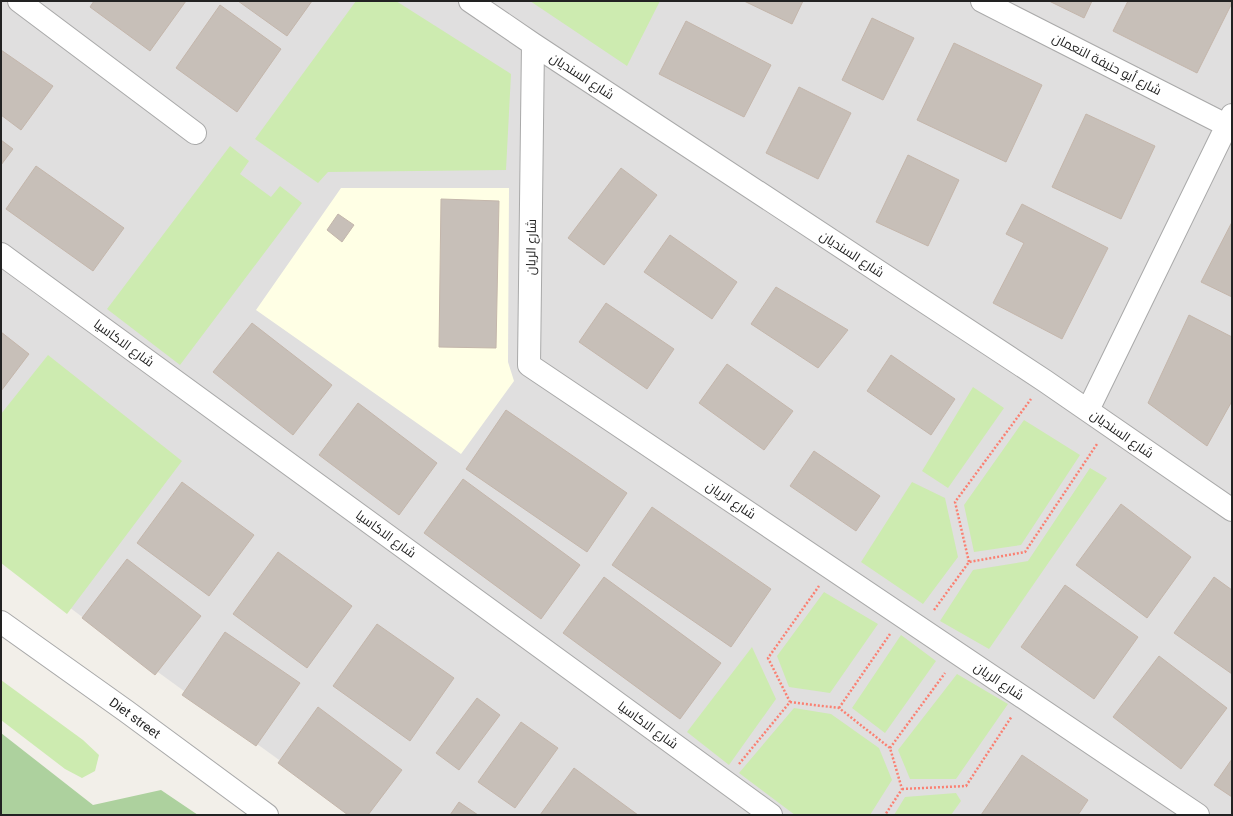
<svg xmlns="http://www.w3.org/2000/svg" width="1233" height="816" font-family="Roboto,Cairo,sans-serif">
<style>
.residential{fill:#e0dfdf}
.education{fill:#ffffe5}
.grass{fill:#cdebb0}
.forest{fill:#add19e}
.building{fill:#c7bfb8;stroke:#c4b6ab}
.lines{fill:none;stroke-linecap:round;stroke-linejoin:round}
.minor-casing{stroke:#a9a9a9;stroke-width:24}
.path{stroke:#fa8072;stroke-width:2.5;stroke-dasharray:2 2;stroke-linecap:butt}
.minor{stroke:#fff;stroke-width:22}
.labels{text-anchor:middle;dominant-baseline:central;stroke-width:4;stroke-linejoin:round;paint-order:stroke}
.street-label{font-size:13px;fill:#222;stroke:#fff}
</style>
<rect width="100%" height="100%" fill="#f2efe9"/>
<path class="residential" d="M1,1H1232V815H355L89,622L1,556Z"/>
<path class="education" d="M341,188H509L508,362L514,381L461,454L256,310Z"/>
<path class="grass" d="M356,1H396L511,74L506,170L328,172L318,183L255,139Z
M530,1H660L627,66Z
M230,146L249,161L240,174L271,197L280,186L302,203L180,365L107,309Z
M48,355L182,461L67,614L1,563V414Z
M973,387L1004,408L948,488L922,471Z
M1024,420L1080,455L1021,545L974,552L964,505Z
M1090,468L1107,478L989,649L940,621L973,570L1028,561Z
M912,482L945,498L958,557L923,604L861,562Z
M824,592L878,624L830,693L789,687L777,656Z
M901,635L936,661L885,733L852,708Z
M752,647L776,699L729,765L687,732Z
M957,674L1008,704L956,779H910L898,750Z
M1,680L83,740L99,755L95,771L82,778L65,769L1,720Z
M794,708L831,714L879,748L892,780L870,815H795L739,773Z
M956,793L961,801L951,815H894L905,797Z"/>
<path class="forest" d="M1,733L93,805L161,790L198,815H1Z"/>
<path class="building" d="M94,1H186L150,51L90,7Z
M238,1H312L287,36Z
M744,1H803L792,24Z
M1049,1H1092L1084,18Z
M1128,1H1227L1232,3L1197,73L1113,31Z
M220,5L281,49L237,112L176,68Z
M872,18L914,38L883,100L842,80Z
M686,21L771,65L744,117L659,74Z
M954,43L1042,85L1006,162L917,120Z
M1,50L53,86L21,130L1,115Z
M799,87L851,113L818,179L766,153Z
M1086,114L1155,146L1121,219L1052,187Z
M1,140L13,149L1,165Z
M908,155L959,180L928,246L876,222Z
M36,166L124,228L93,271L6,209Z
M621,168L657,195L604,265L568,238Z
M441,199L499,201L496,348L439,347Z
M1022,204L1108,248L1062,339L993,303L1024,243L1006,234Z
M338,214L354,225L342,242L327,230Z
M1232,222V297L1201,282Z
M670,235L737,282L712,319L644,272Z
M776,287L848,330L818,368L751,324Z
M606,303L674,349L647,389L579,342Z
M1189,315L1232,337V401L1207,446L1148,403Z
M252,323L332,385L293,435L213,372Z
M1,332L29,354L1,391Z
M891,355L955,399L931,435L867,391Z
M727,364L793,411L764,450L699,403Z
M358,403L437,463L399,515L319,455Z
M506,410L627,493L587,552L466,469Z
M814,451L880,496L856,531L790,486Z
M463,479L580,565L541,619L424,533Z
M182,482L254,535L209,596L137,543Z
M1121,504L1191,557L1147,618L1076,565Z
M652,507L771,589L731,647L612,565Z
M278,552L352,606L307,668L233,614Z
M127,559L201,616L155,675L82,618Z
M604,577L721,663L680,719L563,633Z
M1214,577L1232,590V674L1174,633Z
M1065,585L1138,637L1094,699L1021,647Z
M377,624L454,678L410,741L333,686Z
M225,632L300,683L256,746L182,695Z
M1159,656L1227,708L1181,769L1113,717Z
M477,698L500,715L459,770L436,753Z
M318,707L402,770L368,815H348L278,763Z
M521,722L558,748L515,808L478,782Z
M1022,755L1088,800L1078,815H981Z
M1232,759V797L1214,785Z
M574,768L638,815H540Z
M459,802L478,815H450Z"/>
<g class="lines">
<defs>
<path id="minor" d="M19,1L195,133
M470,1L533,44L1045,381L1232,510
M982,1L1232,128
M533,44L529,365L1198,815
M1,254L771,815
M1088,410L1232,115
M1,622L126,711L267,815"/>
</defs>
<use href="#minor" class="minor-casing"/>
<path class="path" d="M969,562L955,502L1031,399
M934,610L969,562L1025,552L1097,444
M790,702L839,708L890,748L902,789L885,815
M839,708L890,634
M890,748L945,673
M739,764L790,702L768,658L819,586
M902,789L966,786L1012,716"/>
<use href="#minor" class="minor"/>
</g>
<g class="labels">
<g class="street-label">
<text transform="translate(1107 64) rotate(27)">شارع أبو حنيفة النعمان</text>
<text transform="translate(582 76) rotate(33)">شارع السنديان</text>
<text transform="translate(531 247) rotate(-89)">شارع الريان</text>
<text transform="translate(852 254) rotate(33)">شارع السنديان</text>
<text transform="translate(124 343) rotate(36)">شارع الاكاسيا</text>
<text transform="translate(1122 434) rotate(35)">شارع السنديان</text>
<text transform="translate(731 500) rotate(34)">شارع الريان</text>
<text transform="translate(386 534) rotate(36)">شارع الاكاسيا</text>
<text transform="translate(999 681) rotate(34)">شارع الريان</text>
<text transform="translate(135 718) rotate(36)">Diet street</text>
<text transform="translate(648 725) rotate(36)">شارع الاكاسيا</text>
</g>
</g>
<rect width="1233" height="816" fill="none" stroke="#222222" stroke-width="4"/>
</svg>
